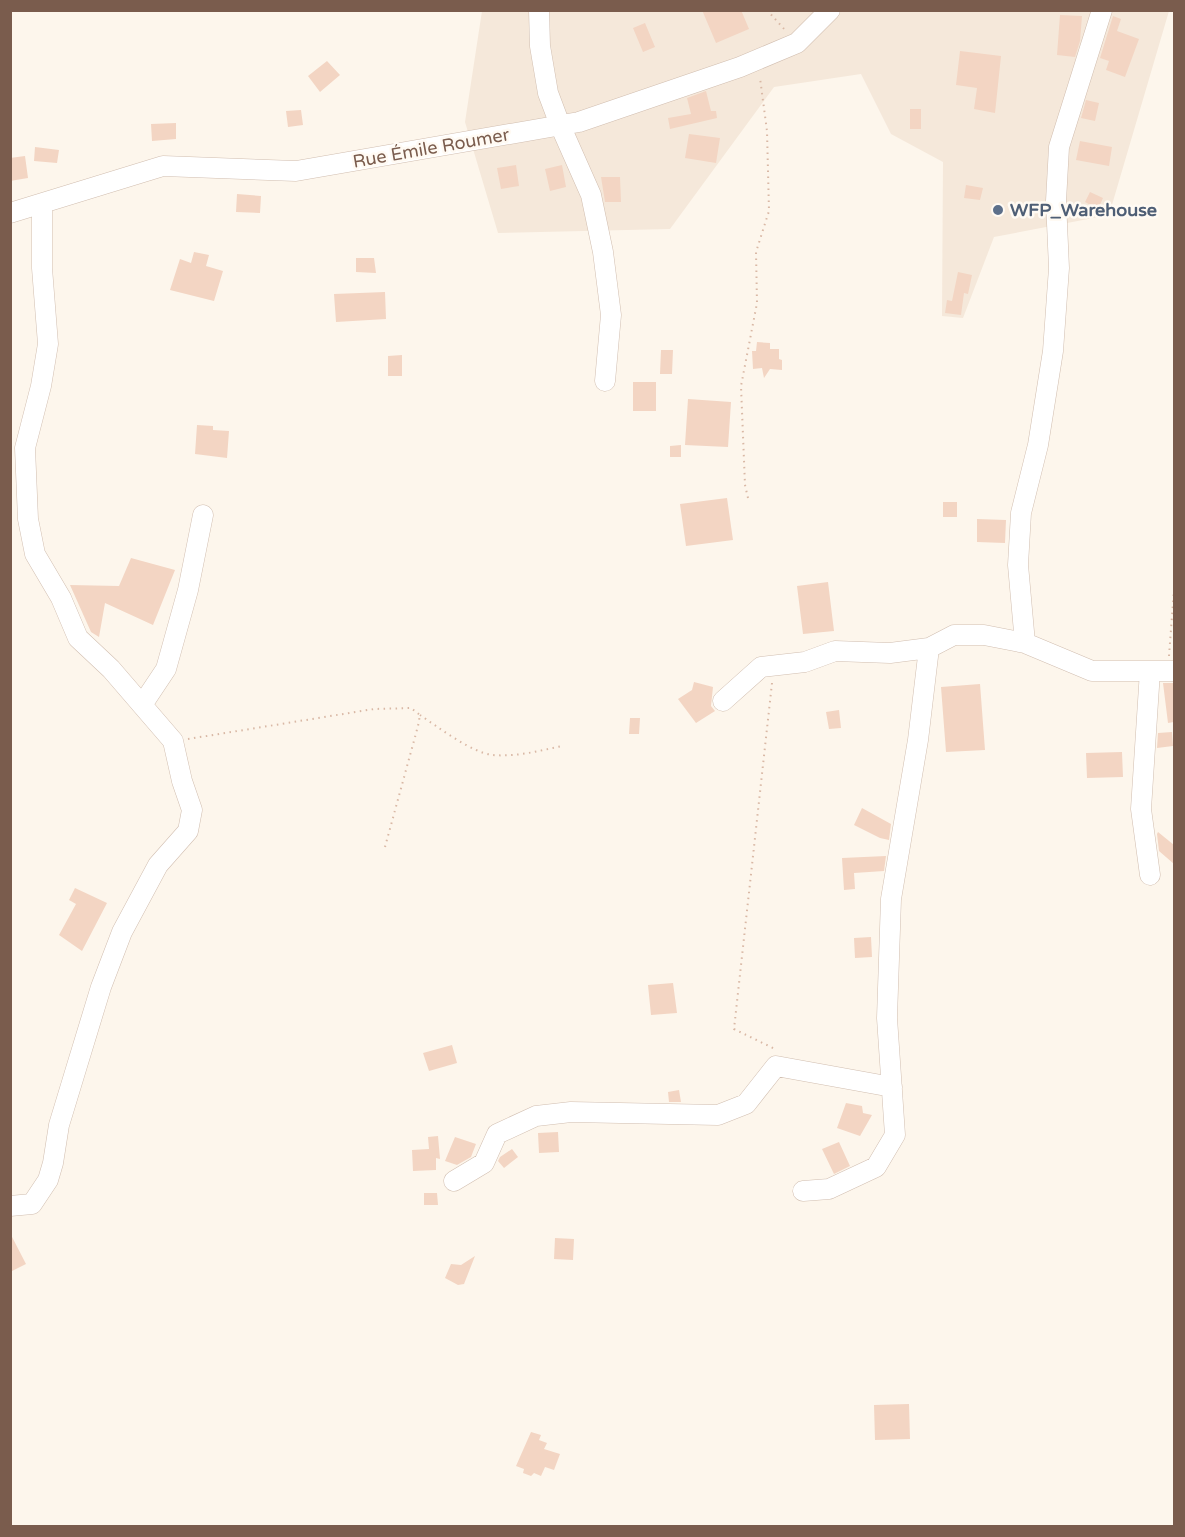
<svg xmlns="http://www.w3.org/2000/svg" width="1185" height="1537" font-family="'Varela Round',sans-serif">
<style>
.residential{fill:#f5e8da}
.building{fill:#f3d5c3}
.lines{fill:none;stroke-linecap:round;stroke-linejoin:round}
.minor-casing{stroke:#d1beb0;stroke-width:21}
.path{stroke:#d9b8a5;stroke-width:2;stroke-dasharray:1.5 4.5;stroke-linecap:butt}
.minor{stroke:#fff;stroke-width:20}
.service-dot{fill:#5c6f8a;stroke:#fffaf3;stroke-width:2}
.labels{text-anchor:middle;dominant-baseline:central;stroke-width:5;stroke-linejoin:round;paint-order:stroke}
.street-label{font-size:18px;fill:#7a5c4d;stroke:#fffaf3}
.service-label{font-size:18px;font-weight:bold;fill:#4e5e75;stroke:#fffaf3;text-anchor:start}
</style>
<rect width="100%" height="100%" fill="#fdf6ec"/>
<path class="residential" d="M482,11H1169L1109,215L994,237L963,318L942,316L943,162L891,134L861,74L774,87L670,229L498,233L465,122Z"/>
<path class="building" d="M702,10H741L749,29L716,43Z
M1060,15L1082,16L1080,41L1075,57L1057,55Z
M1113,16L1121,19L1117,31L1139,39L1125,77L1106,70L1109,61L1100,58Z
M645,23L655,47L643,52L633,28Z
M960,51L1001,56L995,113L974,109L977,88L956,85Z
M327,61L340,75L320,92L308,76Z
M706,91L711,111H716L717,118L670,129L668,118L691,114L687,98Z
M1086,100L1099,103L1095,121L1081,118Z
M910,109H921V129H910Z
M301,110L303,125L288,127L286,111Z
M176,123V139L152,141L151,124Z
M689,134L720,138L716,163L685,158Z
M1080,141L1112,147L1109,166L1076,160Z
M35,147L59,150L57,163L34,161Z
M25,156L28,178L10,181V158Z
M516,165L519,186L501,189L497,168Z
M562,165L566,187L550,191L545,169Z
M601,177H620L621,202H605Z
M966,185L983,188L980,200L964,198Z
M1090,192L1103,198L1098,209L1085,202Z
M237,194L261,196L260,213L236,212Z
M194,252L209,255L206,266L223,271L214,301L170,290L180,259L191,263Z
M356,258H374L376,273L356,272Z
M958,272L972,275L968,294L964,293L961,315L945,313L947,300L952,301Z
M385,292L386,319L336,322L334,294Z
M757,342L770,343V349H779V359L782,360V370L770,369L764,378L762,368L753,369L752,351H756Z
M661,350H673L672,374H660Z
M402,355V376H388V356Z
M633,382H656V411H633Z
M688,399L731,402L728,447L685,445Z
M197,425L213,426V430L229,431L227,458L195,454Z
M681,445V457H670V446Z
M727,498L733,540L686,546L680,504Z
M943,502H957V517H943Z
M977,519L1006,520L1005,543L977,542Z
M131,558L175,570L153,625L105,603L99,637L91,632L70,585L119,586Z
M828,582L834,631L803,634L797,586Z
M694,682L713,687L711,706L715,711L696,723L678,699L692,690Z
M1163,683H1174V722L1168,723Z
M980,684L985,750L946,752L941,687Z
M839,710L841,728L829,729L826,712Z
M630,718H640L639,734H629Z
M1172,732L1173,746L1157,748L1158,733Z
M1122,752L1123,777L1087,778L1086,753Z
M862,808L891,824L889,840L880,838L854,825Z
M1158,832L1174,845V864L1159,851L1157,834Z
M886,856L884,871L854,873L855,889L844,890L842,858Z
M75,888L107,903L82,951L59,935L76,904L69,900Z
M871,937L872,957L855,958L854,938Z
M673,983L677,1013L651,1015L648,985Z
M452,1045L457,1063L429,1071L423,1053Z
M679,1090L681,1102H669L668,1092Z
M846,1103L862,1106L863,1113L872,1115L860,1136L837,1128Z
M558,1132L559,1152L539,1153L538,1133Z
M438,1136L440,1159L436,1158V1170L413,1171L412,1150L429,1149L428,1137Z
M455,1137L476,1144L471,1157L457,1165L445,1161Z
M839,1142L850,1166L834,1174L822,1149Z
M512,1149L518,1157L504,1168L498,1161L500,1157Z
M424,1193H437L438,1205H424Z
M10,1233L26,1264L10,1272Z
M555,1238L574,1239L573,1260L554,1259Z
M475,1256L464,1284L458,1285L445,1278L451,1264L461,1265Z
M909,1404L910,1439L875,1440L874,1405Z
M531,1432L541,1435L539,1440L547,1443L544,1449L560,1454L554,1470L545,1467L541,1476L534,1473L531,1476L523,1473L524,1469L516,1466Z"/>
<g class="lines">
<defs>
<path id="minor" d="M539,10L540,46L548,93L560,125L591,195L603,252L611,315L605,381
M10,213L163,166L296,171L579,122L740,67L797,43L830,10
M1025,643L1018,565L1021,513L1038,445L1053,351L1059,268L1056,201L1059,147L1102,10
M1150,671L1141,809L1150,875
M723,701L761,667L805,662L835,651L890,653L929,648L954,635H984L1025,643L1092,671H1174
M142,705L166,669L188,590L203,515
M454,1181L484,1163L497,1134L536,1116L571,1112L718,1115L746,1104L776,1066L892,1087
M803,1191L829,1189L876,1167L895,1135L887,1018L891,899L918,740L929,648
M10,1206L32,1204L48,1180L53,1163L59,1125L76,1069L101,987L122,932L158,865L188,831L192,810L182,781L173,741L111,669L78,638L61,598L35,554L28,519L25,448L41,386L48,344L42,268V205"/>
</defs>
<use href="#minor" class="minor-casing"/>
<path class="path" d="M767,10L785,30
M748,498L745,485L741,386L757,303L756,252L769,211L767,131L760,78
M1169,656L1174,590
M772,683L734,1029L777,1050
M420,715C438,727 472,753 493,755C516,757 539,751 562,746
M188,739L374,709L411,708L420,715L418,726L385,847"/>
<use href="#minor" class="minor"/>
</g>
<circle class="service-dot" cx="998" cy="210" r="6"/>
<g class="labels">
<g class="street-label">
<text transform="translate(431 148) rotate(-10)">Rue Émile Roumer</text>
</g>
<g class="service-label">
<text x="1010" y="210">WFP_Warehouse</text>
</g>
</g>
<rect width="1185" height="1537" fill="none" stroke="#7a5c4d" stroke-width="24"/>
</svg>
